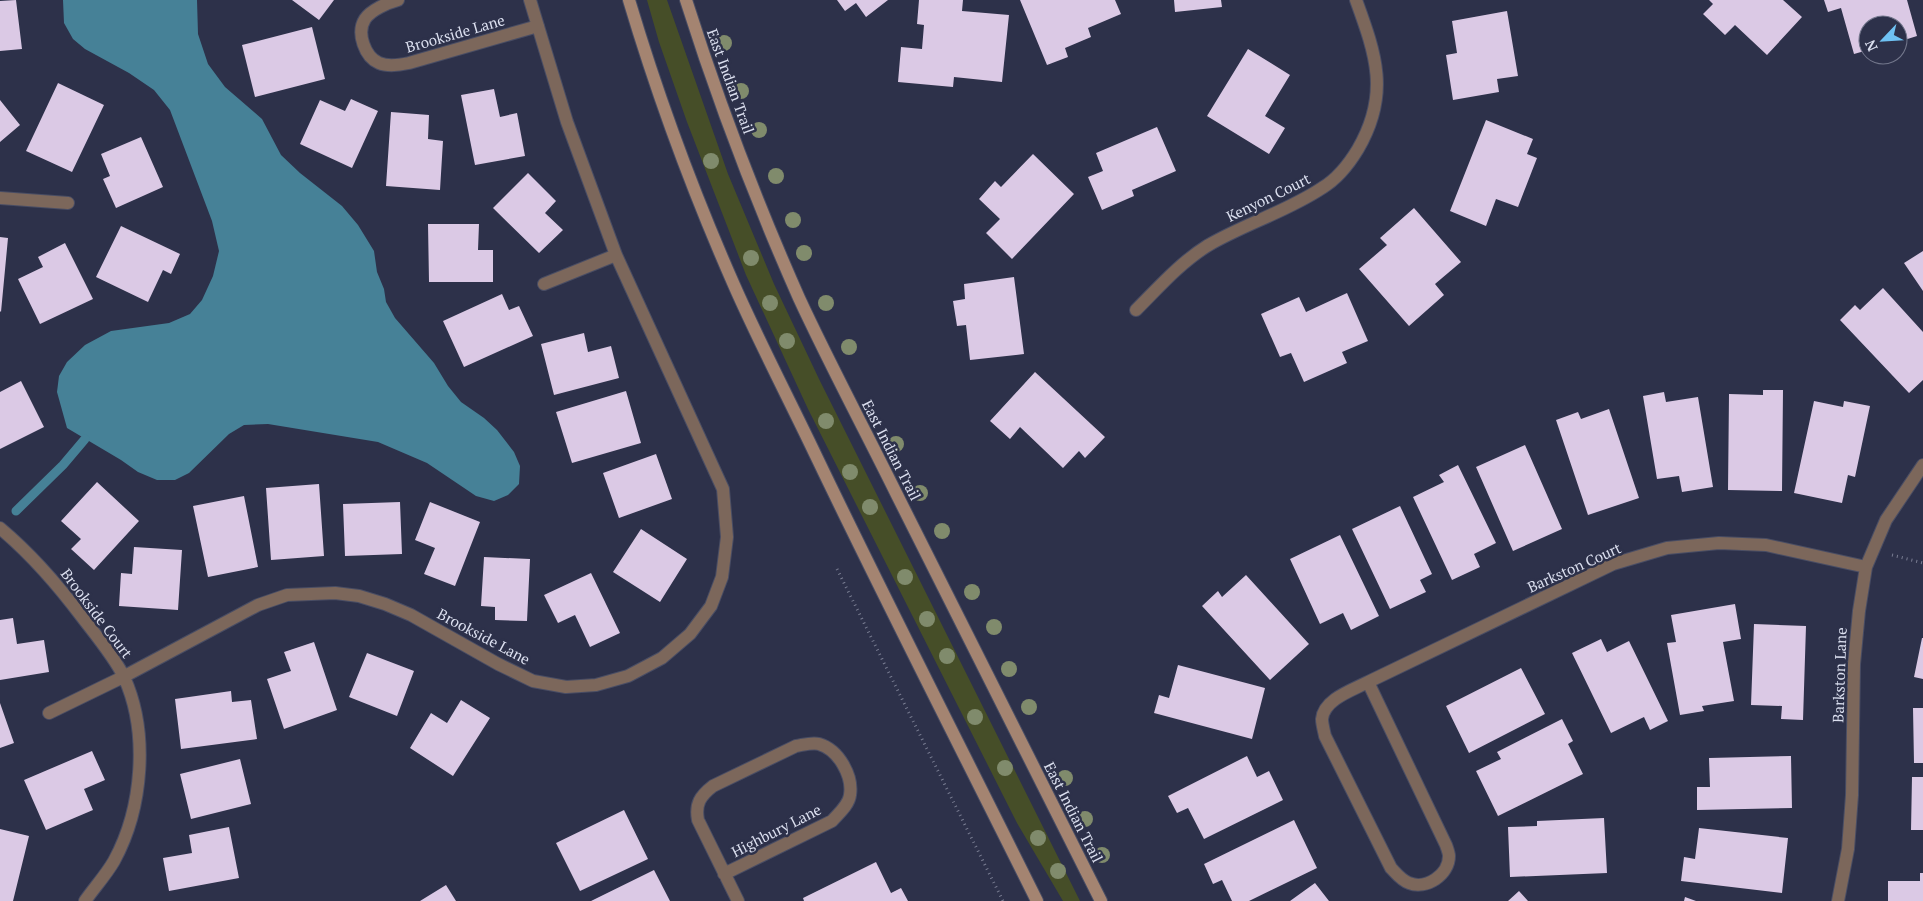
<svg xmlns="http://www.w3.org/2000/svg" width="1923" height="901" font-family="'PT Serif',serif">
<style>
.green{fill:#464e28}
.water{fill:#468197}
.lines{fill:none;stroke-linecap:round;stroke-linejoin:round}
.stream{stroke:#468197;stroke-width:9}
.building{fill:#dbc9e5}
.street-casing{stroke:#494d64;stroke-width:14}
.secondary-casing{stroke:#494d64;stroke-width:14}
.path{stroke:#797d92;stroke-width:3;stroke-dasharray:1 4;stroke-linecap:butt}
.street{stroke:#7c675b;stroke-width:12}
.secondary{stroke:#a48471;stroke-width:12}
.tree{fill:#808b6c}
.labels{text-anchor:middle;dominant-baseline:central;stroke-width:5;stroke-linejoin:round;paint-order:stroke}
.street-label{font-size:15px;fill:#dbdfef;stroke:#2d314a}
</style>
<rect width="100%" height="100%" fill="#2d314a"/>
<path class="green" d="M647,0H667L728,174L774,284L819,379L1080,901H1063L1017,823L808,409L746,275L687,122L659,42Z"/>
<path class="water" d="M63,0H197L198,34L208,64L225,87L262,119L281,155L300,173L342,206L358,225L374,251L377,272L384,289L386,302L395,318L434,363L448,386L461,402L484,418L497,430L514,452L520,466L519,484L508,495L494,501L476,496L427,463L378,442L268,424L244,425L229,434L189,473L175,480H157L138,472L121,460L67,428L57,392L59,376L67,362L85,345L111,331L169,323L190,314L202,300L213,276L219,251L212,221L170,110L154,90L129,73L85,49L73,39L64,23Z"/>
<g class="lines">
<path class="stream" d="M16,511L63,465L85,439"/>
</g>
<path class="building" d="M16,0L22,49L0,51V1Z
M292,0H334L319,20Z
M837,0H888L866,17L856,3L845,11Z
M919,0H963L962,11L1009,15L1002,82L954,77L953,87L898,82L901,47L922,49L924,25L917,24Z
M1020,0H1115L1121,14L1088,28L1091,37L1065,48L1068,57L1047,65Z
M1174,0H1221L1222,7L1175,12Z
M1709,0H1783L1802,17L1767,55L1735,25L1725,35L1703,14L1713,4Z
M1824,0H1907L1917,36L1898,42V25H1868V50L1854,54L1841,8L1828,12Z
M1507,11L1518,76L1497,79L1499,92L1453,100L1446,55L1457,53L1452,21Z
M312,27L325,79L255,97L242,45Z
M1248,49L1290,75L1265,116L1285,128L1269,154L1207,116Z
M58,83L104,105L72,172L26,151Z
M494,89L500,117L517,113L525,156L475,165L461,95Z
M351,99L378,111L352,168L300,144L320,100L345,111Z
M0,100L20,125L0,142Z
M391,112L429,115L428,139L443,141L440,190L386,186Z
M1486,120L1533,139L1527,154L1537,158L1518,207L1496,199L1486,226L1450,211Z
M1157,127L1176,171L1132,190L1134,196L1102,210L1088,177L1103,171L1096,153Z
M141,137L163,187L116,208L103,179L110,176L101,154Z
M1033,154L1074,194L1012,259L986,233L1000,219L979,199L995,181L1001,187Z
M528,173L556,201L545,213L563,230L539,253L493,208Z
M1414,208L1461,262L1435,284L1444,295L1409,326L1359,269L1387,245L1380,238Z
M428,224H479L478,250H493V282H429Z
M121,226L180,254L171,274L163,270L148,302L96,277Z
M0,237L8,238L1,312L0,311Z
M65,243L93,299L40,324L18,279L43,267L38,257Z
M1923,251V291L1904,263Z
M1014,277L1024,354L970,360L966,325L957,326L953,301L965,299L964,284Z
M1883,288L1923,332V380L1909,393L1840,320L1855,305L1860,310Z
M1347,293L1368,341L1342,352L1347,363L1304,382L1291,353L1280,357L1261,314L1299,297L1306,312Z
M502,294L509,310L519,306L533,336L464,367L443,321Z
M584,333L588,352L611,346L619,378L554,395L541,344Z
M1035,372L1105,437L1085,458L1079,451L1063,468L1020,427L1010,439L990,421Z
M21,381L44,427L0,449V392Z
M1763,390H1783L1782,491L1728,490L1729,394L1763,395Z
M626,391L641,443L572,463L556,412Z
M1664,392L1666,402L1698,397L1713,487L1682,492L1679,476L1657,479L1643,396Z
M1814,401L1843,407L1844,401L1870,406L1855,477L1848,475L1842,503L1794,493Z
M1609,409L1639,498L1588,515L1556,420L1578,412L1581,419Z
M1525,445L1562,529L1513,551L1476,467Z
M656,454L672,499L619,518L603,473Z
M1458,465L1496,543L1474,554L1480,567L1452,580L1413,497L1444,482L1439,475Z
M97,482L139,521L94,570L71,549L81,539L61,521Z
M319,484L324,556L271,560L266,488Z
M244,496L258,567L208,577L193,506Z
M400,502L402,554L345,556L343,504Z
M430,502L480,522L455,586L424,574L435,548L415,540Z
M1400,506L1432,574L1420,580L1426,592L1390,609L1352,529Z
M641,529L687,559L660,602L613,572Z
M1340,535L1379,616L1351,630L1343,613L1320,624L1290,559Z
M134,547L182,550L178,610L119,606L121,573L132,574Z
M484,557L530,559L527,621L495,620V607L481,606Z
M591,573L620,633L590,647L575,615L558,623L544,595Z
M1246,575L1309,644L1270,680L1202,606L1218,591L1222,597Z
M1735,604L1741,639L1723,642L1734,701L1702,706L1704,711L1680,715L1667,643L1676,642L1671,615Z
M13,618L17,644L44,640L49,672L0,680V620Z
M1754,624L1806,626L1803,720L1781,719L1782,706L1751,705Z
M1922,638H1923V679L1914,677Z
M1601,639L1607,652L1629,641L1668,721L1650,730L1644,717L1611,733L1572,653Z
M314,642L337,710L284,729L267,679L291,671L284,652Z
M367,653L414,671L397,716L349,697Z
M1178,665L1265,688L1252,739L1154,713L1159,695L1169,698Z
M1521,668L1545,714L1469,753L1446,706Z
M231,691L232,702L251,700L257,739L181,749L175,699Z
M461,700L490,718L453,776L410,748L431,713L447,723Z
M0,703L14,743L0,748Z
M1913,708H1923V763H1914Z
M1562,719L1573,741L1568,744L1583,774L1498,816L1476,771L1501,759L1497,752Z
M92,751L105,780L84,789L93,810L46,830L24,780Z
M1247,756L1257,777L1269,771L1283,800L1204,839L1188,808L1177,813L1168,796Z
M1791,756L1792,808L1697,810V787H1710L1709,758Z
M240,759L251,804L191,819L180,774Z
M1912,777H1923V830H1911Z
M624,810L648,859L580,891L556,843Z
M1604,818L1607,873L1510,877L1508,827L1537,826V821Z
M1294,820L1317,868L1249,901H1232L1222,880L1213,884L1204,864Z
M229,827L239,878L169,891L163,858L192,853L189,835Z
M1699,828L1788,838L1782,893L1681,881L1684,857L1695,859Z
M0,829L29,836L13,901H0Z
M876,862L891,893L901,888L908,901H804L803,898Z
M654,870L670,901H591Z
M1920,873H1923V901H1888V881H1920Z
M1315,883L1329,901H1290Z
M446,885L456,901H420Z
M1519,891L1528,901H1508Z
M1685,897L1696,901H1684Z"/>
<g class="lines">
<defs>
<path id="street" d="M398,0C387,3 371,10 365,19C356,33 365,57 379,63C388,67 400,65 409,63L538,26
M0,198L68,203
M544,284L616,255
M1136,310C1159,287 1180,263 1207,246C1244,224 1286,212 1322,188C1337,179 1349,164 1358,149C1390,94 1376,55 1356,0
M0,528C31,554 58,585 82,617C95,634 115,658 124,677C149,732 143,808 114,861C106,875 94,888 85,901
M1368,682L1446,845C1447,848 1449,853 1449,856C1449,875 1426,890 1409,883C1401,880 1396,873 1391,868L1325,736C1324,731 1322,724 1322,719C1324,699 1353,690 1368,682L1613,564L1667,548L1719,543L1766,545L1866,567
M49,713L123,677L258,605L287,595L335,593L359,596L385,604L411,615L498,664L533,681L566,687L596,685L628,676L662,658L690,634L711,606L722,577L727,537L723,489L616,255L567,122L530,0
M724,874L832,821C838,814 849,805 850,795C853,776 839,750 819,744C812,742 803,745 796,746L713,786C700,796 695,804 698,820L738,901
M1838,901L1848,849L1852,795L1854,664L1859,611L1866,567L1886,520L1923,465"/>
<path id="secondary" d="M629,0C658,97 693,192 734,285C760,344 790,401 818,460C889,608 964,754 1037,901
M686,0C718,101 756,201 799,298C830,365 865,430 897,495C964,631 1033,766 1101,901"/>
</defs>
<use href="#street" class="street-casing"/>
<use href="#secondary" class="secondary-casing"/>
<path class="path" d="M1892,555L1923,563
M837,569L1003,901"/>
<use href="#street" class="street"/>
<use href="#secondary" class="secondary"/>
</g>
<g class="tree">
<circle cx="724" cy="43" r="8"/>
<circle cx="741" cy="91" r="8"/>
<circle cx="759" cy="130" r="8"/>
<circle cx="711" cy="161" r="8"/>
<circle cx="776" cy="176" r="8"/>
<circle cx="793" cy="220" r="8"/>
<circle cx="804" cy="253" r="8"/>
<circle cx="751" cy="258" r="8"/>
<circle cx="770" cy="303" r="8"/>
<circle cx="826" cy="303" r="8"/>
<circle cx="787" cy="341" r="8"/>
<circle cx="849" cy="347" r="8"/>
<circle cx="826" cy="421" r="8"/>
<circle cx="896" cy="444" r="8"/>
<circle cx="850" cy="472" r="8"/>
<circle cx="920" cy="493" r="8"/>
<circle cx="870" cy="507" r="8"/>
<circle cx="942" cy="531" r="8"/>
<circle cx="905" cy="577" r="8"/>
<circle cx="972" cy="592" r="8"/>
<circle cx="927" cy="619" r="8"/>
<circle cx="994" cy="627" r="8"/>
<circle cx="947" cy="656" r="8"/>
<circle cx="1009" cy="669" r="8"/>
<circle cx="1029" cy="707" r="8"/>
<circle cx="975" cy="717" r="8"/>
<circle cx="1005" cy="768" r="8"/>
<circle cx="1065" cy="778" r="8"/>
<circle cx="1085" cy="819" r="8"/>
<circle cx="1038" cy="838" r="8"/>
<circle cx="1102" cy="855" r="8"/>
<circle cx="1058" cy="871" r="8"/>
</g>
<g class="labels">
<g class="street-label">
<text transform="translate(455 33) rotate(-16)">Brookside Lane</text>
<text transform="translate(731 81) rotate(70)">East Indian Trail</text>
<text transform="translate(1268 197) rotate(-26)">Kenyon Court</text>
<text transform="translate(892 450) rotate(63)">East Indian Trail</text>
<text transform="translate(1574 567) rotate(-24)">Barkston Court</text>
<text transform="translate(97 613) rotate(53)">Brookside Court</text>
<text transform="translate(484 636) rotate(28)">Brookside Lane</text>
<text transform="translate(1839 675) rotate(-88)">Barkston Lane</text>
<text transform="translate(1074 812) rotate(63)">East Indian Trail</text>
<text transform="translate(776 830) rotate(-27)">Highbury Lane</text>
</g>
</g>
<g transform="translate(1883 40) rotate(245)"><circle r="24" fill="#2d314a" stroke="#73778c"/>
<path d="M0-4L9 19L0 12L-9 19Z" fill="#6fc2f4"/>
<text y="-8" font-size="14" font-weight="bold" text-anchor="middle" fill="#dbdfef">N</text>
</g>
</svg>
